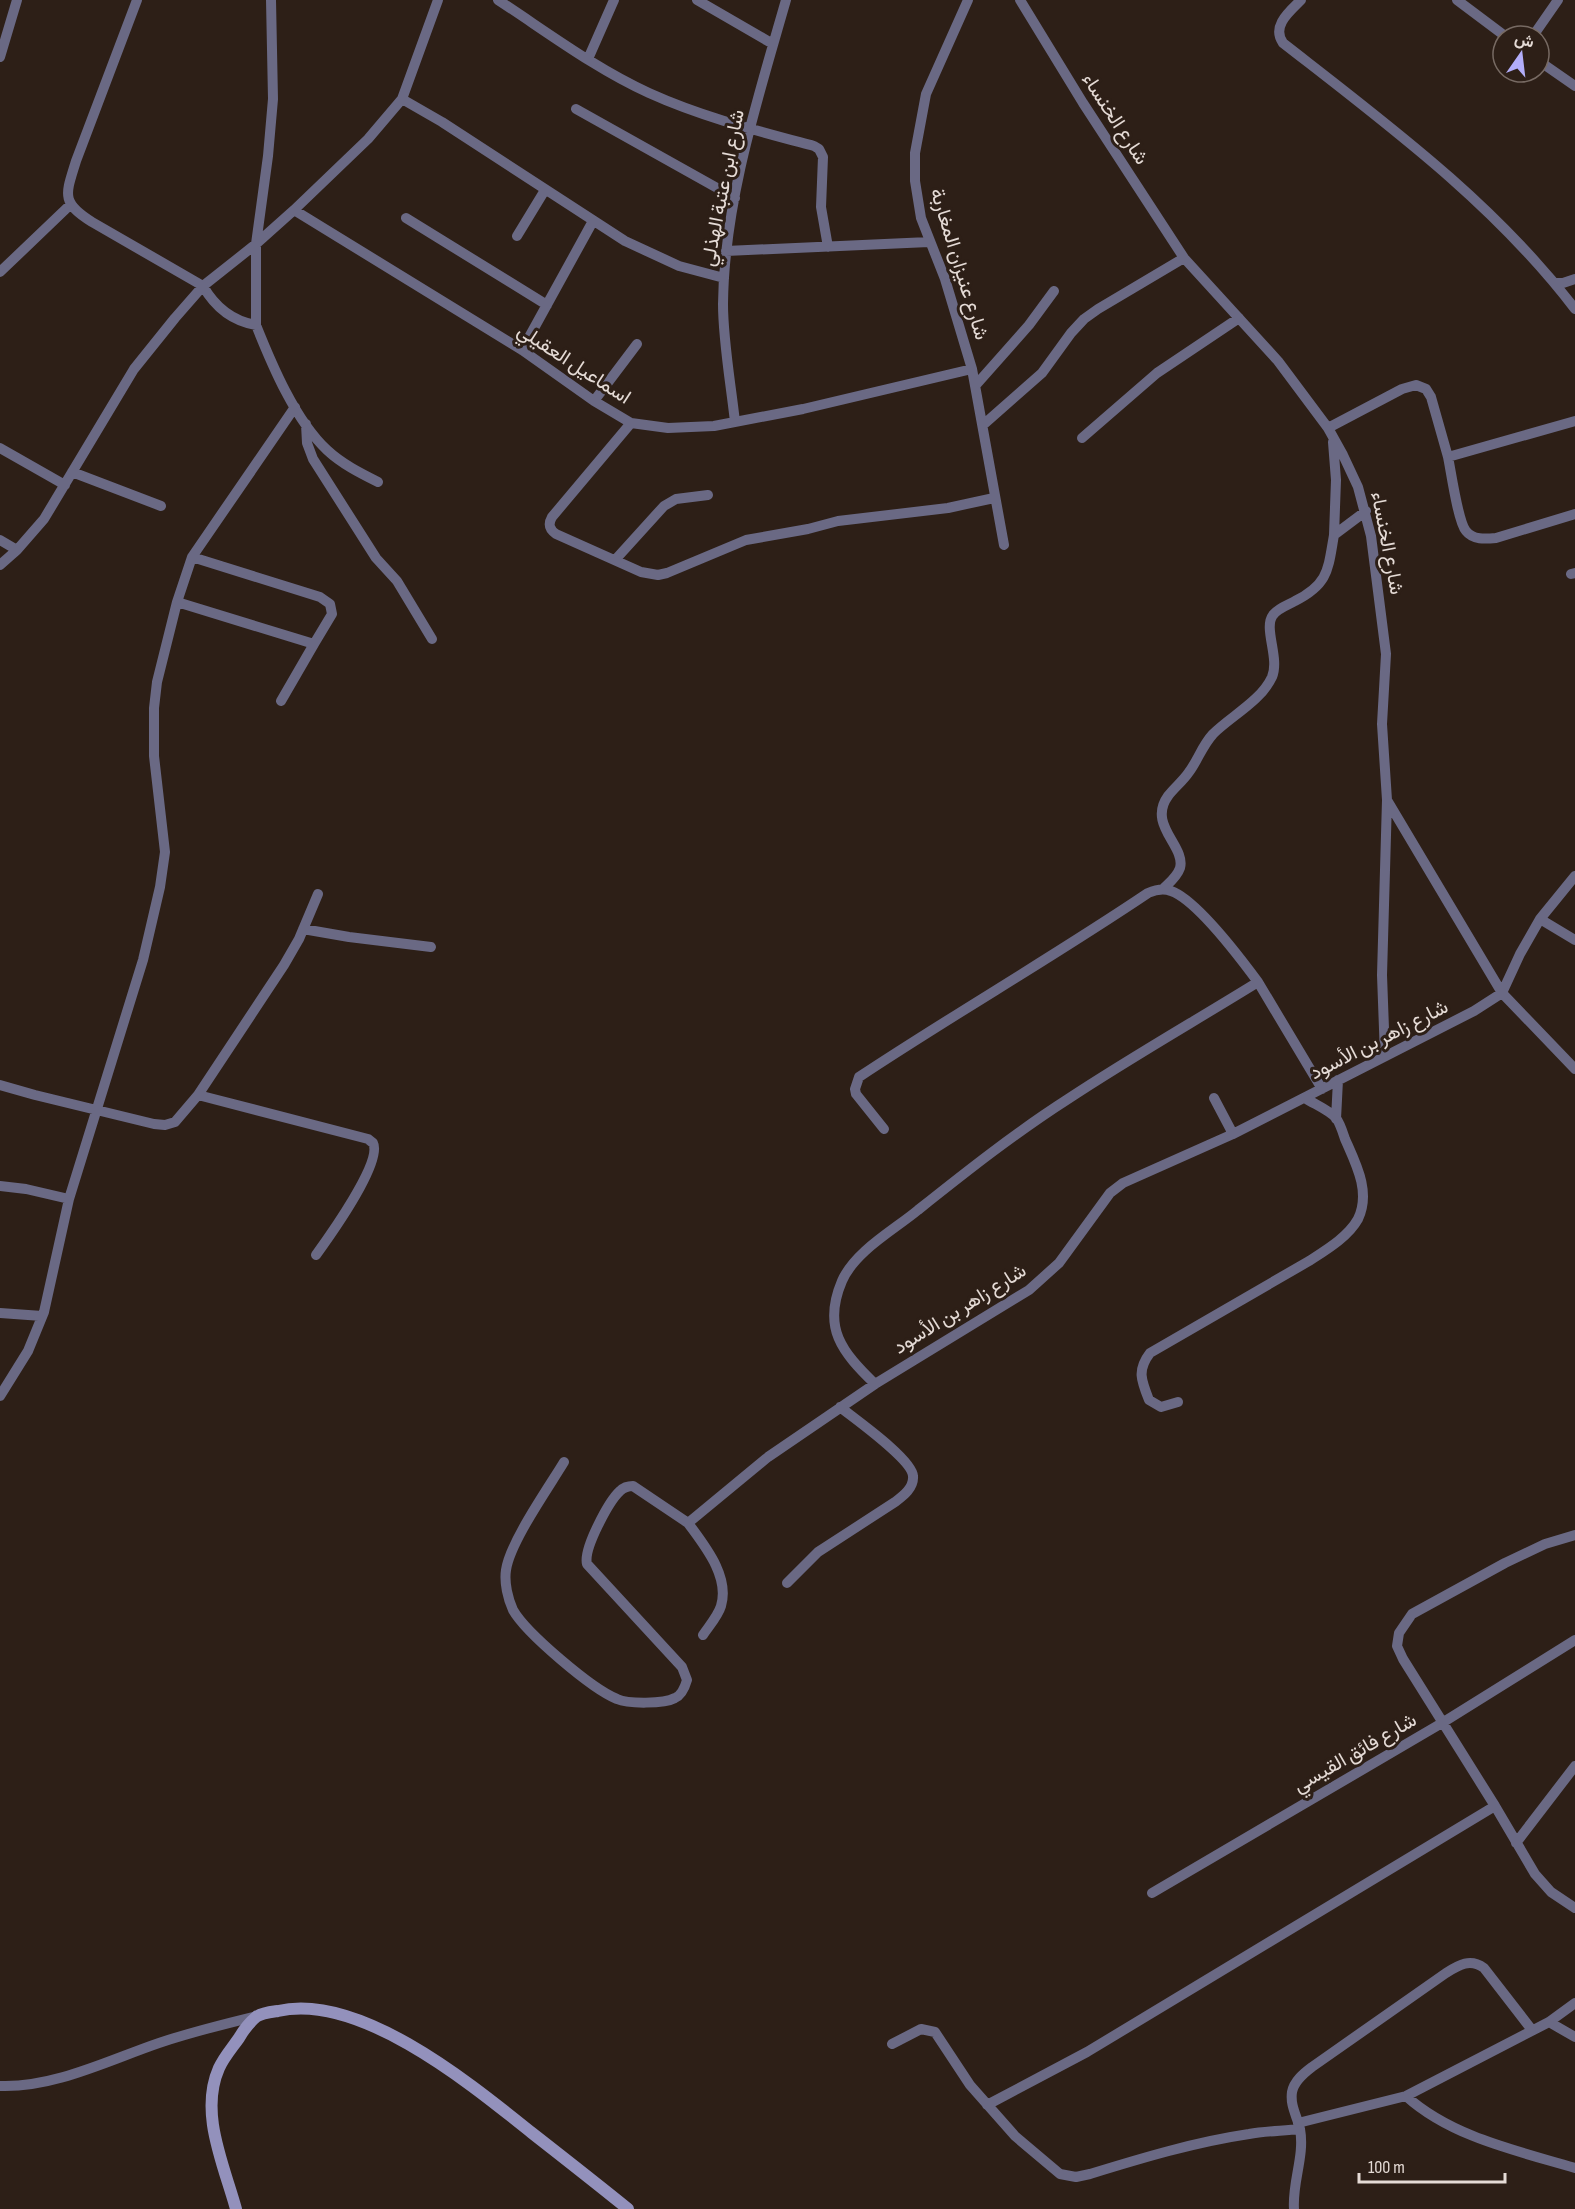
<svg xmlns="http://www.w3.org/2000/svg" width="1575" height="2209" font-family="'Sofia Sans Condensed',Vazirmatn,sans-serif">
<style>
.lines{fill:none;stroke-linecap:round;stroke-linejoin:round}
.street{stroke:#6a6984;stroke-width:10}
.secondary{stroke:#9391bc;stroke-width:12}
.labels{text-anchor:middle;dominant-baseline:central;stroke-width:6;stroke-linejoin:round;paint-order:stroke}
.street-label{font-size:20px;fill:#e5dbd6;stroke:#2d1f17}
</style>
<rect width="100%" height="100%" fill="#2d1f17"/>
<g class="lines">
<path class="street" d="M137,0L76,161C66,194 60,202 92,222L203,286C215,307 232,321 256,325V244L268,156L273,99L271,0
M498,0C547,32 596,69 649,93C702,117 758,131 814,146L819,149L823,157L821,207L828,247
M697,0L773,44
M968,0L926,94L915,153V181L921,218L945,279L972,369L1004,545
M1020,0L1083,103L1184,258L1278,361L1328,428L1343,455L1358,487L1371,536L1386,654L1382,724L1387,800L1382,975L1385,1056
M1301,0C1290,11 1271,26 1283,43C1387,124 1495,204 1575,309
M1457,0L1505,36
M1533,36L1558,0
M0,57L17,0
M588,59L614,0
M1539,61L1575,86
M402,99L442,122L625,241L679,266L724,278
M576,109L735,198
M294,210L522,350L594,401L631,423L668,428L714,426L803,409L972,369
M406,218L547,305
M517,236L545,190
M726,251L929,242
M0,272L70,205
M1555,283H1563L1575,279
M256,325C272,365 295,420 327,450C342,464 360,473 378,482
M522,350L593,221
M975,386L1029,325L1054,291
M594,401L637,344
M735,422C731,385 723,341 723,304C724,202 758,98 786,0
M631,423L552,517C548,524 549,529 556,534L641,572L658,575L667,573L746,540L808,529L838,521L948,508L994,498
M306,424L307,443L313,459L376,558L397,581L432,639
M983,425L1042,373L1071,333L1084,319L1098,309L1184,258
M1328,428L1402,389L1416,385L1426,389L1431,397L1448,457L1575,421
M1082,438L1157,373L1239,318
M1333,442L1336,480L1334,535
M0,448L65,485
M1448,457C1451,471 1458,522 1466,531C1473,540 1485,539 1496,538L1575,514
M72,472L161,506
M0,540L17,550
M615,560L664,506L676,499L708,495
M0,565L17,550L44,519L134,369L175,318L203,286L256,244L294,210L368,139L402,99L438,0
M1571,574L1575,573
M177,602L314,644L332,614L330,604L320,597L192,557
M281,701L314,644
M1387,800L1502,993L1575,1069
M1163,889C1169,883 1177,877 1180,868C1186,846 1147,825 1168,796C1174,788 1183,781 1189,772C1198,760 1202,746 1213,734C1231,716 1261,701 1272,677C1280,658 1263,628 1273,615C1278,608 1288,605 1295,601C1329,584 1328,569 1334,535L1366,511
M1540,919L1575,940
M303,929L349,937L431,947
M0,1085L35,1095L154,1124L165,1125L175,1122L198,1095L284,965L299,939L318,894
M1322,1089L1258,982C1195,1021 1130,1058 1068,1099C1015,1133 967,1171 918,1210C894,1230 855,1251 842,1281C822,1328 842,1352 875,1384L1029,1290L1059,1263L1110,1193L1123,1183L1233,1134L1474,1011L1502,993L1520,954L1540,919L1575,876
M198,1095L368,1139L373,1143C383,1162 329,1237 316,1255
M1214,1098L1233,1134
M1336,1119L1338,1080
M884,1129L856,1094L855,1089L859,1077C954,1014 1053,957 1148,893C1155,890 1163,888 1171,891C1197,900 1241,959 1258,982
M0,1186L26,1189L69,1199
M0,1313L42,1316
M0,1396L28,1351L44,1312L69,1199L143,960L160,887L165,852L154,756V708L157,682L177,602L192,557L295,407
M1178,1402L1161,1407L1149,1400C1141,1380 1137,1370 1150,1353L1309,1261C1326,1250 1348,1237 1358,1219C1371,1192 1356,1164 1345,1139C1343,1133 1340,1123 1336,1118C1329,1110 1314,1104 1305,1098
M564,1462C549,1487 510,1542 506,1570C504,1583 508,1599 513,1610C526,1633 592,1689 617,1699C628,1704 664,1704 675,1698C682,1695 685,1687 687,1680L682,1667L587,1564C583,1549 609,1501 620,1491C624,1487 628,1486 633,1486L688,1523L768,1457L875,1384
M688,1523C704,1545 730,1576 721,1606C718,1616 709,1626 703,1635
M1575,1535L1545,1544L1505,1563L1412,1614L1399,1633L1397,1646L1403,1659L1495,1806L1535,1874L1551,1892L1575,1908
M787,1583L818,1552L895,1502C903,1496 914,1488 913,1476C912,1459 855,1419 840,1407
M1516,1843L1575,1766
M1152,1893L1442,1723L1575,1640
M1549,2022L1575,2037
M892,2044L921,2029L935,2032L970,2085L1015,2136L1060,2174L1076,2177L1090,2174C1142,2158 1195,2142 1249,2134C1266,2131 1283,2131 1300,2129
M0,2086C54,2088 109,2060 159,2043C191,2032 224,2024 257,2016
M1406,2096C1451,2137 1518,2151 1575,2168
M987,2105L1087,2052L1495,1806
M1298,2123L1406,2096L1549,2022L1575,2003
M1294,2209C1292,2182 1305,2156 1300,2129C1297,2116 1290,2106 1292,2092C1294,2081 1304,2073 1312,2067L1446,1973C1459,1965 1470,1958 1484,1968L1532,2030"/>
<path class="secondary" d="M236,2209C224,2165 199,2113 219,2068C224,2057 232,2048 239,2038C243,2031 250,2022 256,2017C261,2013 271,2012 278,2011C360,1992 472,2085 532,2133C564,2158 596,2183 628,2209"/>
</g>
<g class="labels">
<g class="street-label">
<text transform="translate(1115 119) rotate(57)">شارع الخنساء</text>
<text transform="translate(723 188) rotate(-79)">شارع ابن عتبة الهذلي</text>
<text transform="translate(959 264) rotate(73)">شارع عنيزان المغاربة</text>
<text transform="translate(574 364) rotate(33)">اسماعيل العقيلي</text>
<text transform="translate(1387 543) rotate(79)">شارع الخنساء</text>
<text transform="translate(1379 1040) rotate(-27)">شارع زاهر بن الأسود</text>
<text transform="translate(960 1309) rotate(-32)">شارع زاهر بن الأسود</text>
<text transform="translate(1355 1753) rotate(-30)">شارع فائق القيسي</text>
</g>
</g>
<g transform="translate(1521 54) rotate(14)"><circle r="28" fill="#2d1f17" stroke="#776a63" stroke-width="1.5"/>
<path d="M0-4.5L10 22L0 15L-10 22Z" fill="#b2adf9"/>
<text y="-9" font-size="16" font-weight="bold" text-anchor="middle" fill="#e5dbd6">ش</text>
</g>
<path d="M1359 2173v9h146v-9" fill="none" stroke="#e5dbd6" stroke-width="3"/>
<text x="1368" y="2173" font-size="18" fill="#e5dbd6" stroke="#2d1f17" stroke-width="4.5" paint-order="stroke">100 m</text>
</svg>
